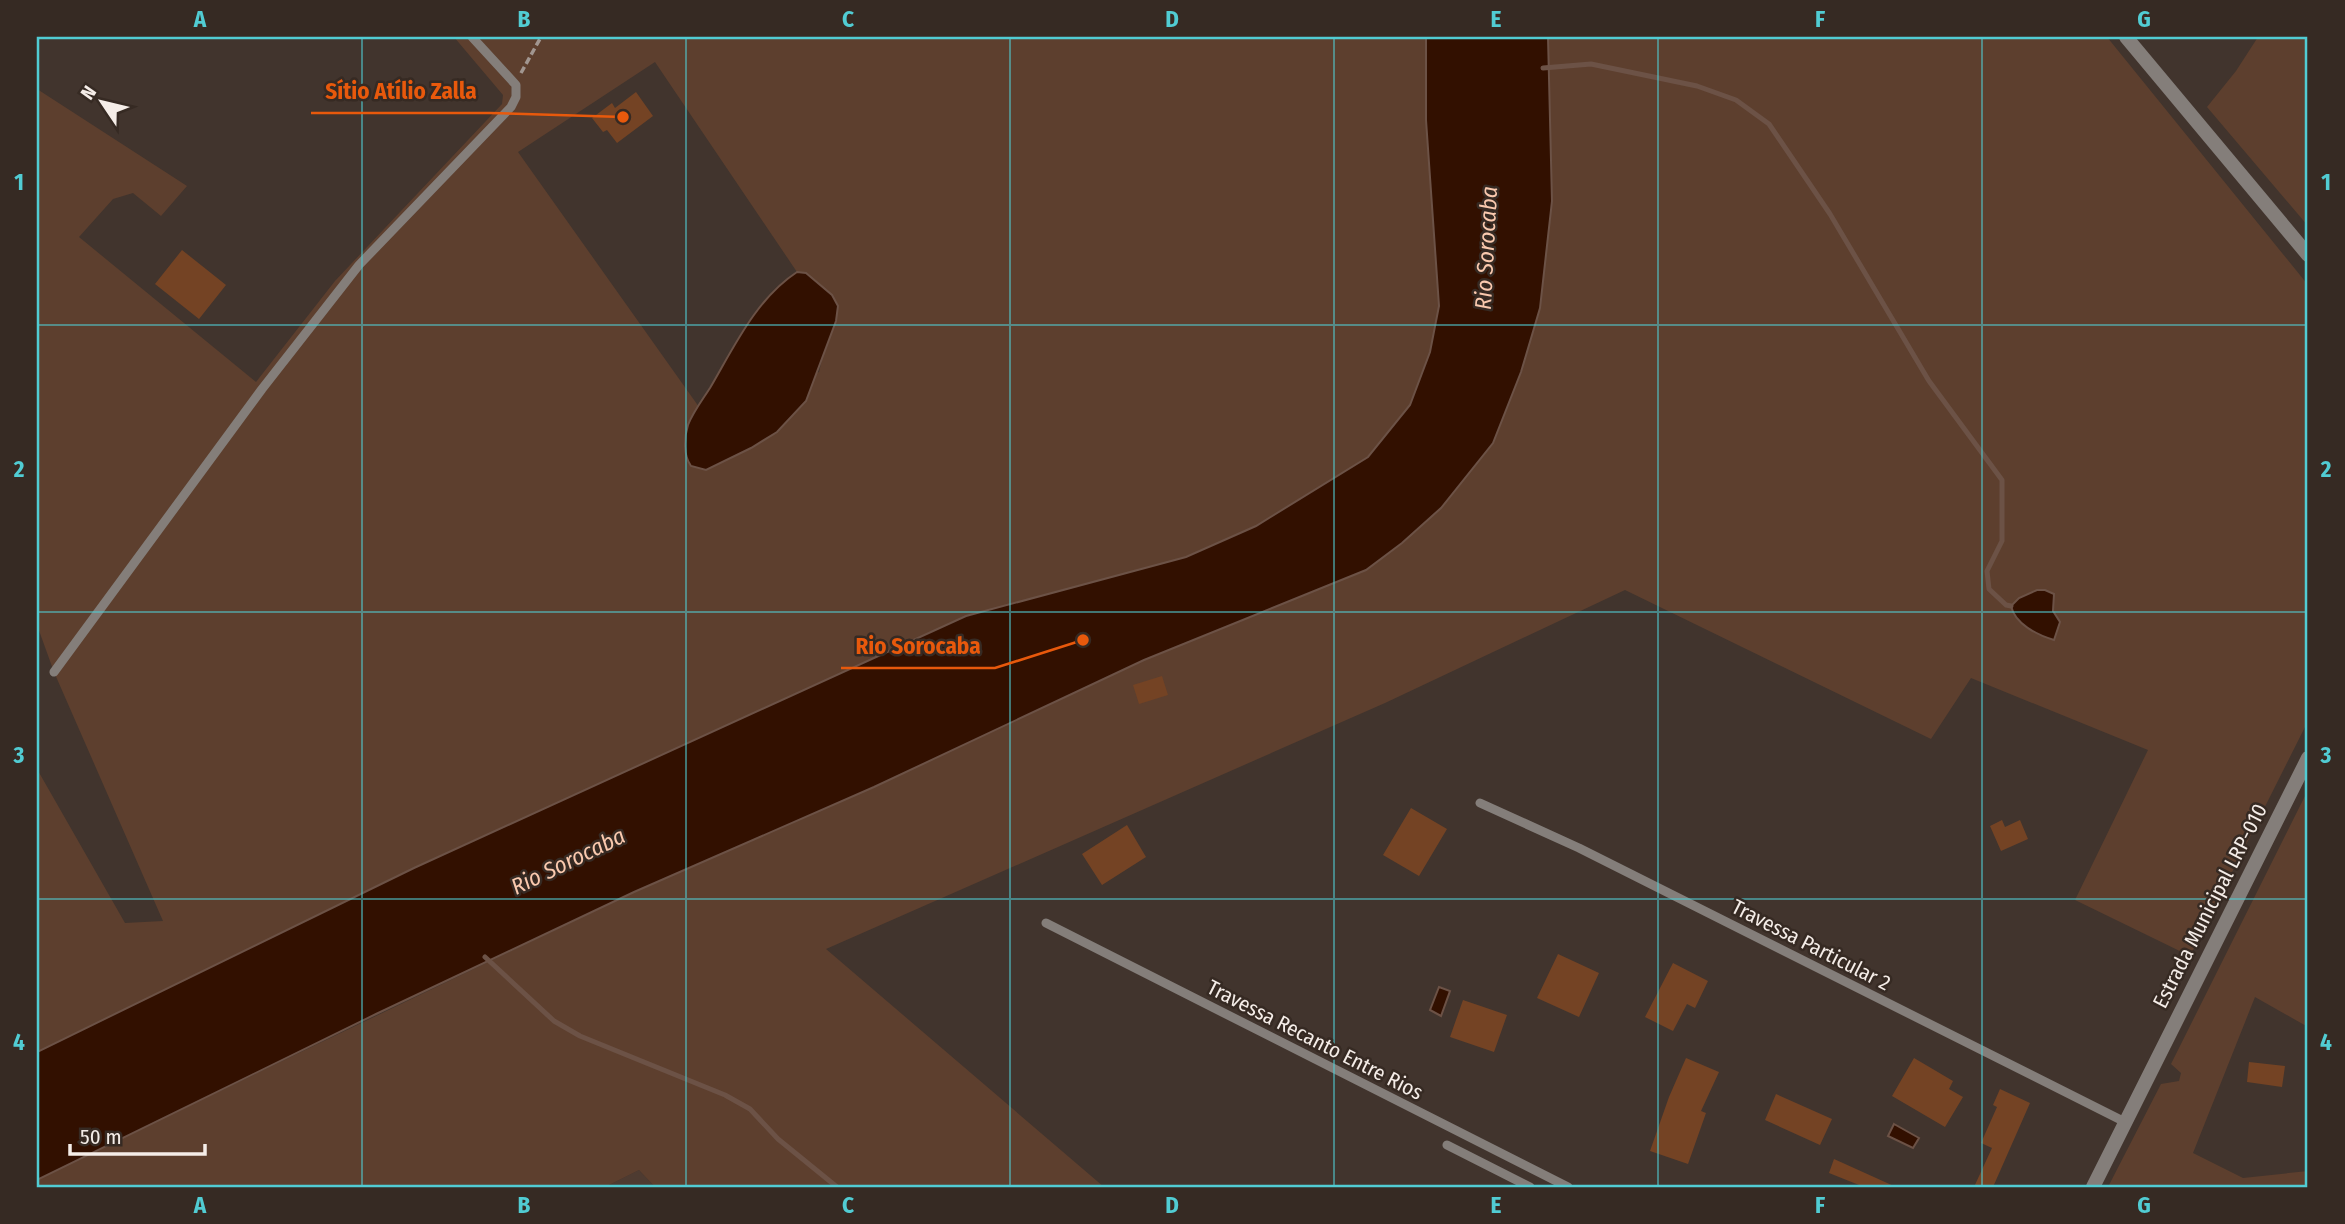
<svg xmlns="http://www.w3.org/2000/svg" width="2345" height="1224" font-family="'Fira Sans Condensed',sans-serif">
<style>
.built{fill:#4e3b31}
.green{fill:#5d3f2e;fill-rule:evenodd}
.water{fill:#321000;stroke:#6c5246;stroke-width:2}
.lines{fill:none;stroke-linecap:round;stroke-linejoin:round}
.stream{stroke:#6c5246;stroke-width:5}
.building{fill:#744324}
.path{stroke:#a19690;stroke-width:3.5;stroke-dasharray:7 3.5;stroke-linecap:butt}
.service{stroke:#847e7a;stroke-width:9}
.tertiary{stroke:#847e7a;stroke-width:14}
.grid{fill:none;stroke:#51ccd3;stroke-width:2;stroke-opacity:0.55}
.labels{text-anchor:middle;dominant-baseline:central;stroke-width:5;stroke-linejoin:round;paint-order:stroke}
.street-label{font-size:21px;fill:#f5ede8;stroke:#362a23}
.water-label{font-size:23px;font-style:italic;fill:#fac9ae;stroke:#362a23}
.leader{fill:none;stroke:#e8590c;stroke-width:2.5}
.callout-dot{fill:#e8590c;stroke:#362a23;stroke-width:2.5}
.callout-label{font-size:23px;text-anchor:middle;font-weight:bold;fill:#e8590c;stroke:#362a23;stroke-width:5;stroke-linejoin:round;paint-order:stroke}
.neatline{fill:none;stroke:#51ccd3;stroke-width:2.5}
.grid-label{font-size:23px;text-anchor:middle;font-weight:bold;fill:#51ccd3}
</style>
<rect width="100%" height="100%" fill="#41342d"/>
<path class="built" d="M639,1170L655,1187H605Z"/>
<path class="green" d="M454,37H1426V120L1439,306L1430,352L1410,405L1368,457L1256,526L1186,557L966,616L414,868L37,1052V769L125,923L163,921L54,672L37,625V89L187,186L161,216L133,193L113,199L79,237L256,382L335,281L502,104L503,95ZM655,62L797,272L806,273L836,321L824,351L819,372L688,425L699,407L518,152Z
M1548,37H2107L2308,285V721L2190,956L2075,900L2148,750L1971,678L1931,739L1625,590L1385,703L826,949L1104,1187H655L639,1170L605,1187H37V1180L68,1164L634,892L874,787L1144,660L1366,570L1402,543L1441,508L1540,308L1552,201Z
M2258,37H2308V226L2207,107L2236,71Z
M2308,790V1027L2255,997L2193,1153L2243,1178L2308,1171V1187H2108L2161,1084L2179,1081L2181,1073L2171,1064Z"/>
<path class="water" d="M1426,37H1548L1552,201L1540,308L1521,372L1493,443L1441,508L1402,543L1366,570L1144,660L874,787L634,892L376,1014L37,1180V1052L414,868L966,616L1186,557L1256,526L1368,457L1410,405L1430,352L1439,306L1426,120Z
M797,272L806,273L832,295L838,306L836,321L806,401L777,432L751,448L706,470L691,466C683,455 684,438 688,425C693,412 703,399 710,388C734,347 756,299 797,272Z
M2037,590H2045L2054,594L2053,611L2060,622L2054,640C2037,635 2015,624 2011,606L2019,598Z
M1439,987L1450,991L1441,1016L1430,1010Z
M1894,1124L1919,1138L1913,1148L1888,1136Z"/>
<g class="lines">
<path class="stream" d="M1543,68L1591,64L1697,86L1736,100L1769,124L1830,214L1929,381L2002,480V541L1987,571L1989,589L2006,605L2011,606
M485,957L554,1021L580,1036L725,1095L750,1109L778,1139L837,1187"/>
</g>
<path class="building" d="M636,92L653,116L617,143L607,130L603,132L592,118L612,103L615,108Z
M182,250L226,285L199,319L155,284Z
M1162,676L1168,695L1139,704L1133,685Z
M1411,808L1447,829L1419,876L1383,855Z
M2002,820L2005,827L2020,820L2028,839L2001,851L1990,826Z
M1127,825L1146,857L1102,885L1082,854Z
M1558,954L1599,973L1579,1017L1537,998Z
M1673,963L1708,981L1695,1008L1687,1004L1673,1031L1645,1017Z
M1463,1000L1507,1015L1494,1052L1450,1037Z
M1686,1058L1719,1072L1701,1111L1706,1113L1688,1164L1650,1151L1669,1097Z
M1914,1058L1953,1081L1949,1089L1963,1097L1945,1127L1892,1096Z
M2249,1062L2285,1066L2282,1087L2247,1082Z
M2000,1089L2030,1103L1993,1187H1974L1992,1148L1981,1143L1997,1107L1993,1105Z
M1776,1094L1832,1119L1820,1145L1765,1120Z
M1834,1159L1896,1187H1864L1829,1173Z"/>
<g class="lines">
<path class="path" d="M521,73L541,37"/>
<path class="service" d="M54,672L262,389L359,265L511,107L516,97V85L472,37
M1480,803L1579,848L2125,1122
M1046,923L1568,1187
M1447,1145L1530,1187"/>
<path class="tertiary" d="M2126,37L2308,255
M2093,1187L2308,758"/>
</g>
<path class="grid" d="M362,37V1187M686,37V1187M1010,37V1187M1334,37V1187M1658,37V1187M1982,37V1187M37,325H2308M37,612H2308M37,899H2308"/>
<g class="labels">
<g class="street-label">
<text transform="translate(2210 906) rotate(-63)">Estrada Municipal LRP-010</text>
<text transform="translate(1811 945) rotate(27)">Travessa Particular 2</text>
<text transform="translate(1315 1040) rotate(27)">Travessa Recanto Entre Rios</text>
</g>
<g class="water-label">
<text transform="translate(1486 248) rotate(-87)">Rio Sorocaba</text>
<text transform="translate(568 861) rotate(-26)">Rio Sorocaba</text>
</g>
</g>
<path class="leader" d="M623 117L490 113H311M1083 640L995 668H841"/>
<g class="callout-dot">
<circle cx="623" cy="117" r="7"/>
<circle cx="1083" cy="640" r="7"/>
</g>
<g class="callout-label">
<text x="401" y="99">Sítio Atílio Zalla</text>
<text x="918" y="654">Rio Sorocaba</text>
</g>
<rect width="2345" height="1224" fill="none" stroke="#362a23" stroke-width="77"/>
<g transform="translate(102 102) rotate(305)" stroke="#362a23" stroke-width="5" paint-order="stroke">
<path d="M0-5L12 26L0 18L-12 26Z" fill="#f5ede8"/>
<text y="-10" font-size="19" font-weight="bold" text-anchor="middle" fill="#f5ede8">N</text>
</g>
<path d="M70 1144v10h135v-10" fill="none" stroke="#f5ede8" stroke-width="3.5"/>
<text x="80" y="1144" font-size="21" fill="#f5ede8" stroke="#362a23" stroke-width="5" paint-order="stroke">50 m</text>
<rect x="38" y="38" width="2268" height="1148" class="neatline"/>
<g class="grid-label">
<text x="200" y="27">A</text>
<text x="524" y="27">B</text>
<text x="848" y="27">C</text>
<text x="1172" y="27">D</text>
<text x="1496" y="27">E</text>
<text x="1820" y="27">F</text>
<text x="2144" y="27">G</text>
<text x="19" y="190">1</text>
<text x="2326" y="190">1</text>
<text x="19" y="477">2</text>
<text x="2326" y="477">2</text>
<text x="19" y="763">3</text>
<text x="2326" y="763">3</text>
<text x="19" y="1050">4</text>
<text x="2326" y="1050">4</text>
<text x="200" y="1213">A</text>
<text x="524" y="1213">B</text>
<text x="848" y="1213">C</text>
<text x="1172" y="1213">D</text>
<text x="1496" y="1213">E</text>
<text x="1820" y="1213">F</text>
<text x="2144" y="1213">G</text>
</g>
</svg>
